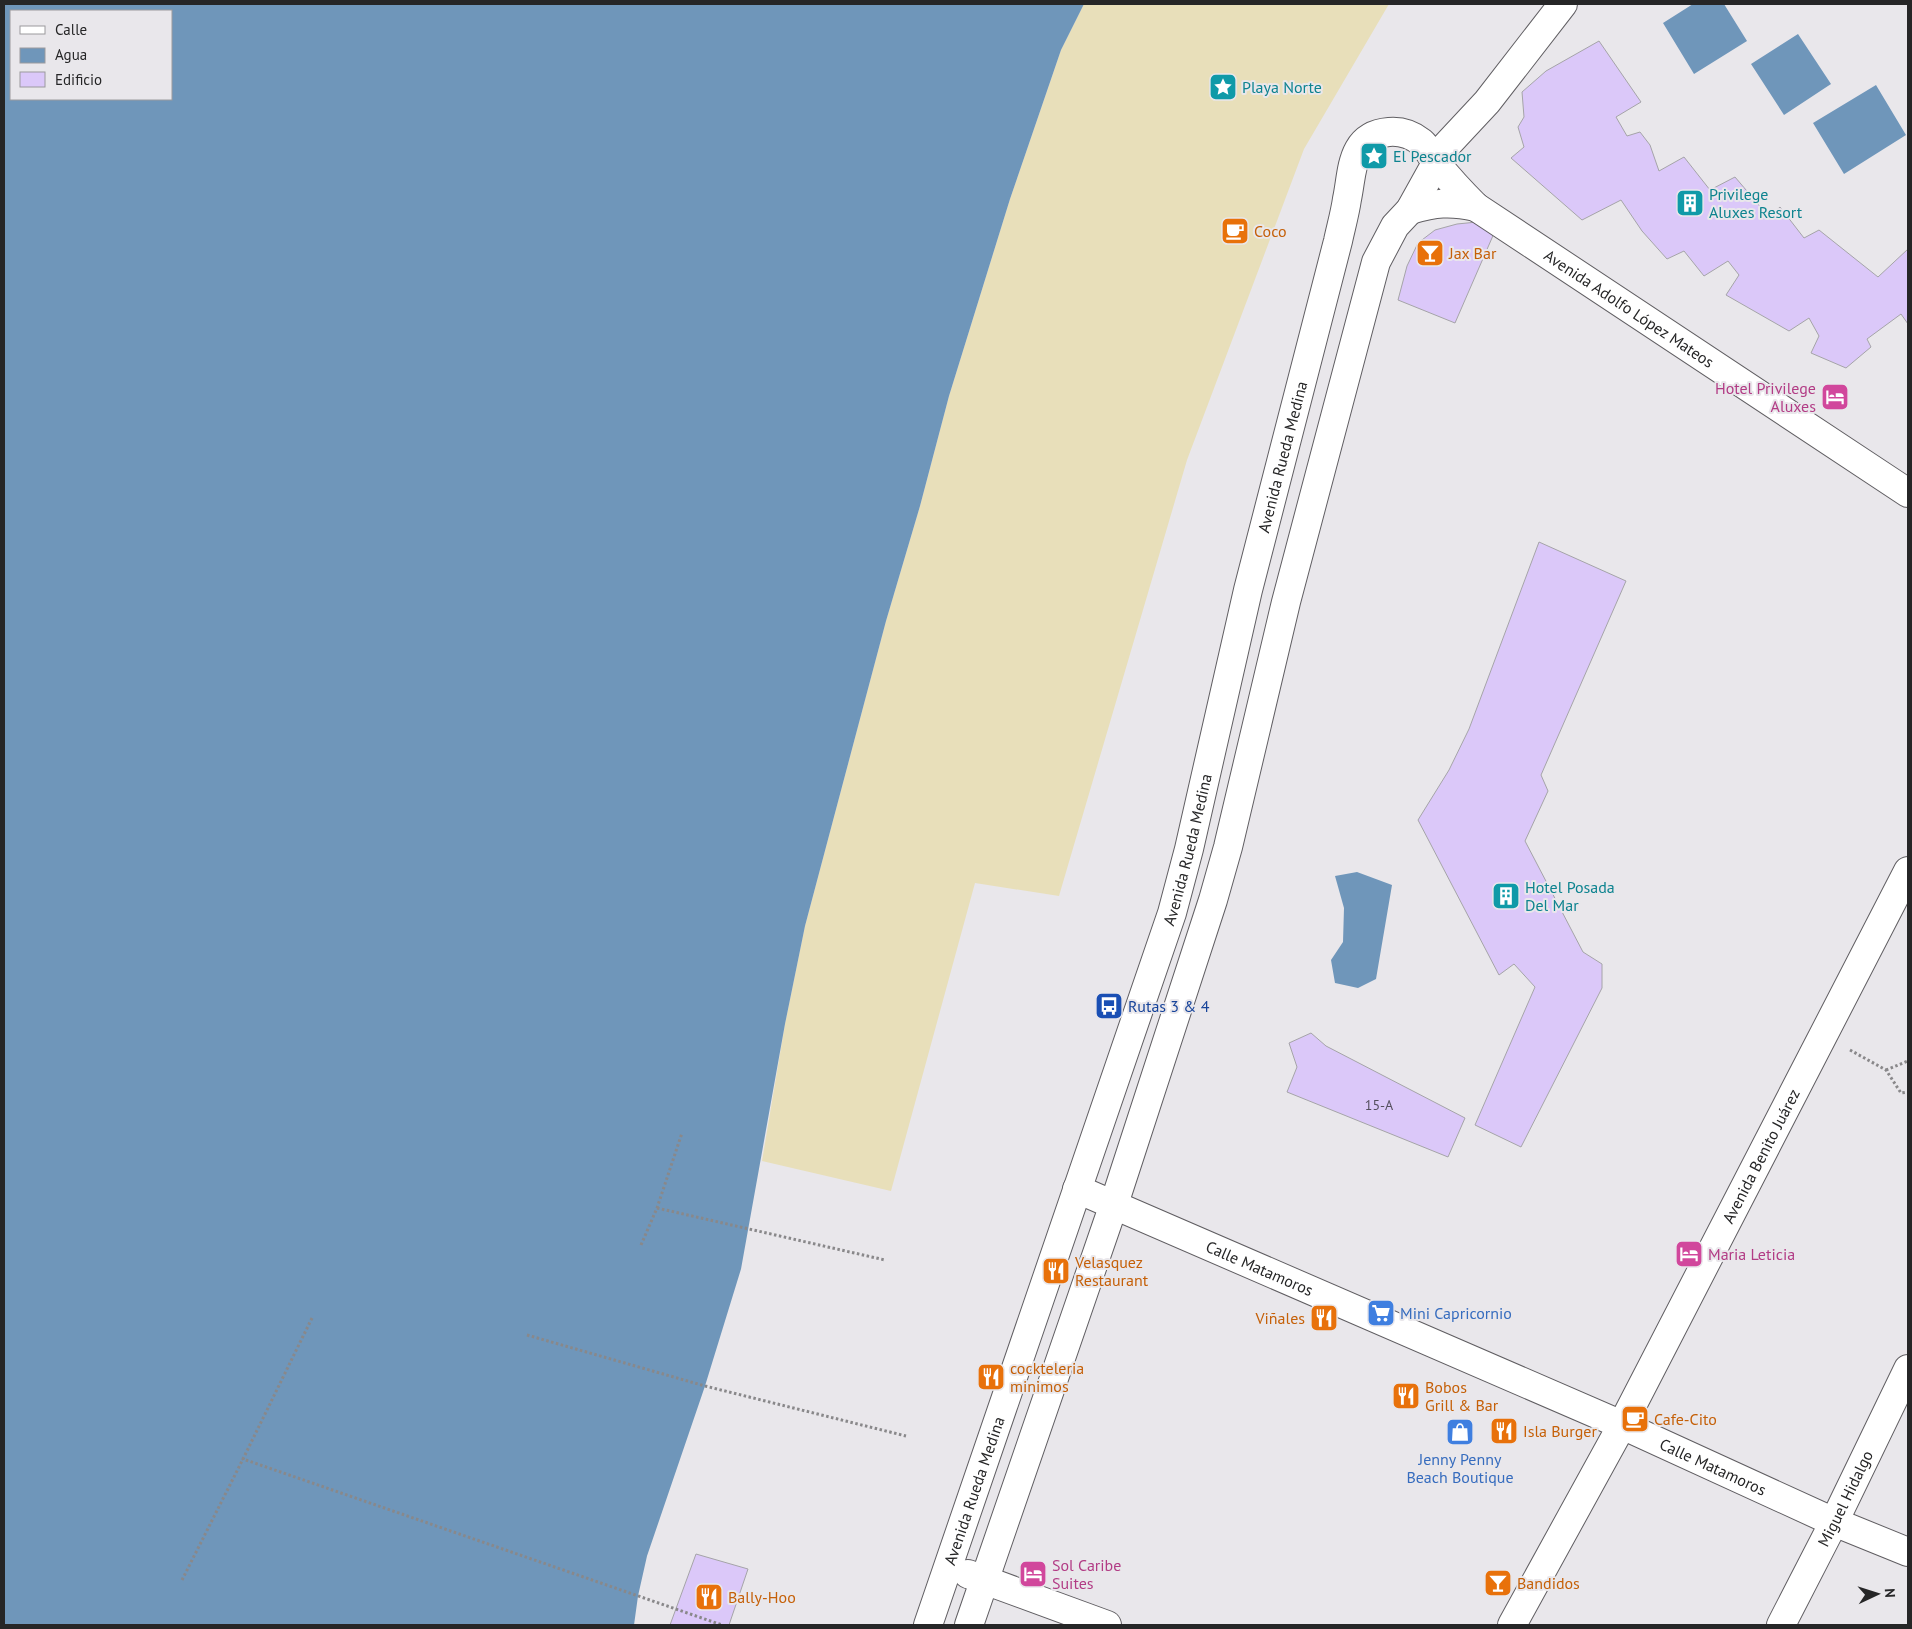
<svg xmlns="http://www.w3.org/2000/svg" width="1912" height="1629" font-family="'PT Sans',sans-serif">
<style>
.sand{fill:#e8dfba}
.water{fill:#6f96ba;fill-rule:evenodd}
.building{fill:#dbc8f9;stroke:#a5a4a8}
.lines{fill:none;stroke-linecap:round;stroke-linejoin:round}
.minor-casing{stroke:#605e62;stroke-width:30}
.path{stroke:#89888a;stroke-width:3;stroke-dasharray:2.5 2.5;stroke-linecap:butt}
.minor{stroke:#fff;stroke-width:28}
.labels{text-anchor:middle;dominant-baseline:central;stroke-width:4;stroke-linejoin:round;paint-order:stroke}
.number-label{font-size:14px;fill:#534e5c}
.culture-label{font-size:16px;fill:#0d838f;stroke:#e9e7eb;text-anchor:start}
.food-label{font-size:16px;fill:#c56008;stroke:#e9e7eb;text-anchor:start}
.street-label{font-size:16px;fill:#262627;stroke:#e9e7eb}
.hotel-label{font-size:16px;fill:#b23c85;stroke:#e9e7eb;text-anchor:start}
.transit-label{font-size:16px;fill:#164399;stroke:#e9e7eb;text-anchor:start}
.shop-label{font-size:16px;fill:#366cbe;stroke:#e9e7eb;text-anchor:start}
</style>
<rect width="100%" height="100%" fill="#e9e7eb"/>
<path class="sand" d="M1084,4H1389L1304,149L1187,460L1059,896L975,883L891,1191L762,1161L785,1024L805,926L886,621L920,506L949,396L1010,199L1061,50Z"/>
<path class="water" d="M4,4H1084L1061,50L1010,199L949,396L920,506L886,621L805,926L785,1024L741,1269L705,1386L647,1556L638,1596L634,1625H4ZM171,11V99H11V11Z
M1693,4H1724L1747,41L1694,74L1663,23Z
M1798,34L1831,84L1784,115L1751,64Z
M1876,85L1906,135L1844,174L1813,123Z
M1357,872L1392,885L1376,979L1358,988L1335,983L1331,960L1343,942L1344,908L1335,876Z"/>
<path class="building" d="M1599,41L1641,102L1616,117L1627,136L1640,132L1650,145L1659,171L1684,157L1710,190L1735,177L1769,217L1780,207L1804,238L1819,230L1878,277L1908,249V324L1901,314L1867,339L1871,347L1846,368L1811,353L1819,336L1809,318L1789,331L1726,295L1739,275L1728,261L1704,276L1684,251L1667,259L1642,231L1621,200L1582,220L1511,158L1524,147L1518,127L1524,117L1522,92L1546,71Z
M1477,222L1495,231L1455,323L1398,300L1407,266L1418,243L1435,230L1457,224Z
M1539,542L1626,581L1541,775L1548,791L1525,841L1583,952L1602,964V988L1521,1147L1475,1125L1535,987L1514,964L1499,975L1418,820L1449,770L1469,729Z
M1311,1033L1326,1046L1465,1118L1448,1157L1287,1092L1297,1067L1289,1043Z
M696,1554L748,1569L729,1625H670Z"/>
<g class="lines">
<defs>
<g id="minor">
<path d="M1410,210C1435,203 1449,201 1476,207"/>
<path id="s1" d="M1077,1189L1622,1425L1834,1522L1908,1552"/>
<path d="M968,1574L1107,1625"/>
<path id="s2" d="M928,1625L1172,913L1189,849L1248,590L1338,241C1341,227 1345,213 1347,199C1353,171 1350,135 1389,132C1401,131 1411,134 1421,142C1428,148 1432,157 1437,164C1449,179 1462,193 1476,207L1908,493"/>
<path d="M969,1625L1114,1204L1213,900L1228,847L1286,602L1376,262L1395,226L1410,210L1445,147L1487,102L1563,4"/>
<path id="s3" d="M1512,1625L1622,1425L1908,871"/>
<path id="s4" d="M1781,1625L1834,1522L1908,1369"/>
</g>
</defs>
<use href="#minor" class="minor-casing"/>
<path class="path" d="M1850,1050L1886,1070L1901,1093L1908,1092
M1886,1070L1908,1061
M657,1208L885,1260
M641,1245L657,1208L682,1133
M312,1318L243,1459L722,1625
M527,1335L705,1386L906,1436
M182,1580L243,1459"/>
<use href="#minor" class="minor"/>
</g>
<defs>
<symbol id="sight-square" viewBox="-11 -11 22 22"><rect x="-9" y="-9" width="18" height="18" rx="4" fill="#0f9aa8" stroke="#e9e7eb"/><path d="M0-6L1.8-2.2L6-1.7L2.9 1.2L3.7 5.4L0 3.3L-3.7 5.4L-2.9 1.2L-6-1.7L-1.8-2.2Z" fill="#fff"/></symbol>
<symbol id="building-square" viewBox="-11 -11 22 22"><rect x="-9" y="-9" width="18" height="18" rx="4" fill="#0f9aa8" stroke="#e9e7eb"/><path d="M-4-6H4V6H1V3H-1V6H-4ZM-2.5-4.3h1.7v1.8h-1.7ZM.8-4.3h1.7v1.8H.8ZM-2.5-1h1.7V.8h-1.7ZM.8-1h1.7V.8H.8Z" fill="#fff"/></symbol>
<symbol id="cafe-square" viewBox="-11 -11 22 22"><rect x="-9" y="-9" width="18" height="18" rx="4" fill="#e8710a" stroke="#e9e7eb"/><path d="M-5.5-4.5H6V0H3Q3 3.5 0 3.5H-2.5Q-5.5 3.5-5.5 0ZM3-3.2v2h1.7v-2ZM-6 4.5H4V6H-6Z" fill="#fff"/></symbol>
<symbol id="bar-square" viewBox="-11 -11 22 22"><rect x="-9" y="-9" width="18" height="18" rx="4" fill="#e8710a" stroke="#e9e7eb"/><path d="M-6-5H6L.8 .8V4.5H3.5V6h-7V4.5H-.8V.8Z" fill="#fff"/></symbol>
<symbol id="hotel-square" viewBox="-11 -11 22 22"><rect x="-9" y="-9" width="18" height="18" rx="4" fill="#d1479c" stroke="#e9e7eb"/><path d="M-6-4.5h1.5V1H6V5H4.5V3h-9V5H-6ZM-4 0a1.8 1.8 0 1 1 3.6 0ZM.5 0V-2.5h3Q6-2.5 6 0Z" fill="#fff"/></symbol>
<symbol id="bus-square" viewBox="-11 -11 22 22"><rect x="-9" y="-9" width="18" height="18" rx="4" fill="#1a4fb4" stroke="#e9e7eb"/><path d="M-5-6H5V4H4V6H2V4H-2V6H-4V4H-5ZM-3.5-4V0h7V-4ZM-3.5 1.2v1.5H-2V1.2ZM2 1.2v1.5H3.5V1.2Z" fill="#fff"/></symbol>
<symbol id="restaurant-square" viewBox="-11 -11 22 22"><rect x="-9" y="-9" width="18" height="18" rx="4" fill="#e8710a" stroke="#e9e7eb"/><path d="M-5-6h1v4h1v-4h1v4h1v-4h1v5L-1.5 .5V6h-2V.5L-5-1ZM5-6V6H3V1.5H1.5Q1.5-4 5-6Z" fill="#fff"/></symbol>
<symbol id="supermarket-square" viewBox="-11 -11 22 22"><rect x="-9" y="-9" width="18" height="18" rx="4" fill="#3f7fe0" stroke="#e9e7eb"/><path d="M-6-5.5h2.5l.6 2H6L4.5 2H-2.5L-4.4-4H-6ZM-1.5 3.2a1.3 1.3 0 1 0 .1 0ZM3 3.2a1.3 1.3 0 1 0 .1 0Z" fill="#fff"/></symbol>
<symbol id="shop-square" viewBox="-11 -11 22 22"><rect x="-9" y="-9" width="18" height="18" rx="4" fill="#3f7fe0" stroke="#e9e7eb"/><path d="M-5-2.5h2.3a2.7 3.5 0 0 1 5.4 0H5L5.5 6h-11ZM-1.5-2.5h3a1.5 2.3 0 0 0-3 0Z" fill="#fff"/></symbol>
</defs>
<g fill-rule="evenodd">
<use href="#sight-square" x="1207" y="71" width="32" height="32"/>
<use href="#sight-square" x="1358" y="140" width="32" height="32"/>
<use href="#building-square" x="1674" y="187" width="32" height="32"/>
<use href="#cafe-square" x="1219" y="215" width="32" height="32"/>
<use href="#bar-square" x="1414" y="237" width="32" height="32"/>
<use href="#hotel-square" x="1819" y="381" width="32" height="32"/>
<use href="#building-square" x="1490" y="880" width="32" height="32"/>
<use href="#bus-square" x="1093" y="990" width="32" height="32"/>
<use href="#hotel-square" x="1673" y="1238" width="32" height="32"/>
<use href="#restaurant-square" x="1040" y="1255" width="32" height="32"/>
<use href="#supermarket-square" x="1365" y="1297" width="32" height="32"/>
<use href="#restaurant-square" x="1308" y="1302" width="32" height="32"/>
<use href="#restaurant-square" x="975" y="1361" width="32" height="32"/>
<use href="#restaurant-square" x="1390" y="1380" width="32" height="32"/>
<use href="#cafe-square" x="1619" y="1403" width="32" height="32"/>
<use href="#restaurant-square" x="1488" y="1415" width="32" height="32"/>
<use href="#shop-square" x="1444" y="1416" width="32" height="32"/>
<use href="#hotel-square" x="1017" y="1558" width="32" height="32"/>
<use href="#bar-square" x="1482" y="1567" width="32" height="32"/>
<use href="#restaurant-square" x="693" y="1581" width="32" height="32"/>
</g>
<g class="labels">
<g class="number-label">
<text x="1379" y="1105">15-A</text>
</g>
<g class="culture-label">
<text x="1242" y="87">Playa Norte</text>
<text x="1393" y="156">El Pescador</text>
<text x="1709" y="194">Privilege<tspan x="1709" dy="18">Aluxes Resort</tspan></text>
<text x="1525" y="887">Hotel Posada<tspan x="1525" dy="18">Del Mar</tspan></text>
</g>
<g class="food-label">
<text x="1254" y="231">Coco</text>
<text x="1449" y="253">Jax Bar</text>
<text x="1075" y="1262">Velasquez<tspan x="1075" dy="18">Restaurant</tspan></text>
<text x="1305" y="1318" text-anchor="end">Viñales</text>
<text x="1010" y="1368">cockteleria<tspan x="1010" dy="18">minimos</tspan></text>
<text x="1425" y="1387">Bobos<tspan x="1425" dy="18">Grill &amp; Bar</tspan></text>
<text x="1654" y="1419">Cafe-Cito</text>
<text x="1523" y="1431">Isla Burger</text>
<text x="1517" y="1583">Bandidos</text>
<text x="728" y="1597">Bally-Hoo</text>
</g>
<g class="street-label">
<text stroke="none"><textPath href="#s2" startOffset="1879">Avenida Adolfo López Mateos</textPath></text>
<text stroke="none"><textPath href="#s2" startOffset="1222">Avenida Rueda Medina</textPath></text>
<text stroke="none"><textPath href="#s2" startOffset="818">Avenida Rueda Medina</textPath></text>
<text stroke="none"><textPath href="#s3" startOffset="531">Avenida Benito Juárez</textPath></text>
<text stroke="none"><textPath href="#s1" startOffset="199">Calle Matamoros</textPath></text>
<text stroke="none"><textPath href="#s1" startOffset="694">Calle Matamoros</textPath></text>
<text stroke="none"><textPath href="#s2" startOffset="142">Avenida Rueda Medina</textPath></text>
<text stroke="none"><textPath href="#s4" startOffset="142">Miguel Hidalgo</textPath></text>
</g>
<g class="hotel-label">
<text x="1816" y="388" text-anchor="end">Hotel Privilege<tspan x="1816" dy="18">Aluxes</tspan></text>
<text x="1708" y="1254">Maria Leticia</text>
<text x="1052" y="1565">Sol Caribe<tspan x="1052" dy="18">Suites</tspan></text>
</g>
<g class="transit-label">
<text x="1128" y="1006">Rutas 3 &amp; 4</text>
</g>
<g class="shop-label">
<text x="1400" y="1313">Mini Capricornio</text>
<text x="1460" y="1459" text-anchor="middle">Jenny Penny<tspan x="1460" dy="18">Beach Boutique</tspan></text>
</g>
</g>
<rect width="1912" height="1629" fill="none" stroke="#262627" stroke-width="10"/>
<rect x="10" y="10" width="162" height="90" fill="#e9e7eb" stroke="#9b9a9d"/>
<rect x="20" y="26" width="25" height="8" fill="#ffffff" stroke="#9b9a9d"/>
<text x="55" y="35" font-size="15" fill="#262627">Calle</text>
<rect x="20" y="48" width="25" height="15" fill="#6f96ba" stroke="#9b9a9d"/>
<text x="55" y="60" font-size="15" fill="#262627">Agua</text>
<rect x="20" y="72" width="25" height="15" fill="#dbc8f9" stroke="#9b9a9d"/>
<text x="55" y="85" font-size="15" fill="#262627">Edificio</text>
<g transform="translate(1877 1594) rotate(86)" stroke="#e9e7eb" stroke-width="4" paint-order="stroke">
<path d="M0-4L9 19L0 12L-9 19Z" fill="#262627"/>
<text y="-8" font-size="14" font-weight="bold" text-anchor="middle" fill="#262627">N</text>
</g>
</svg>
